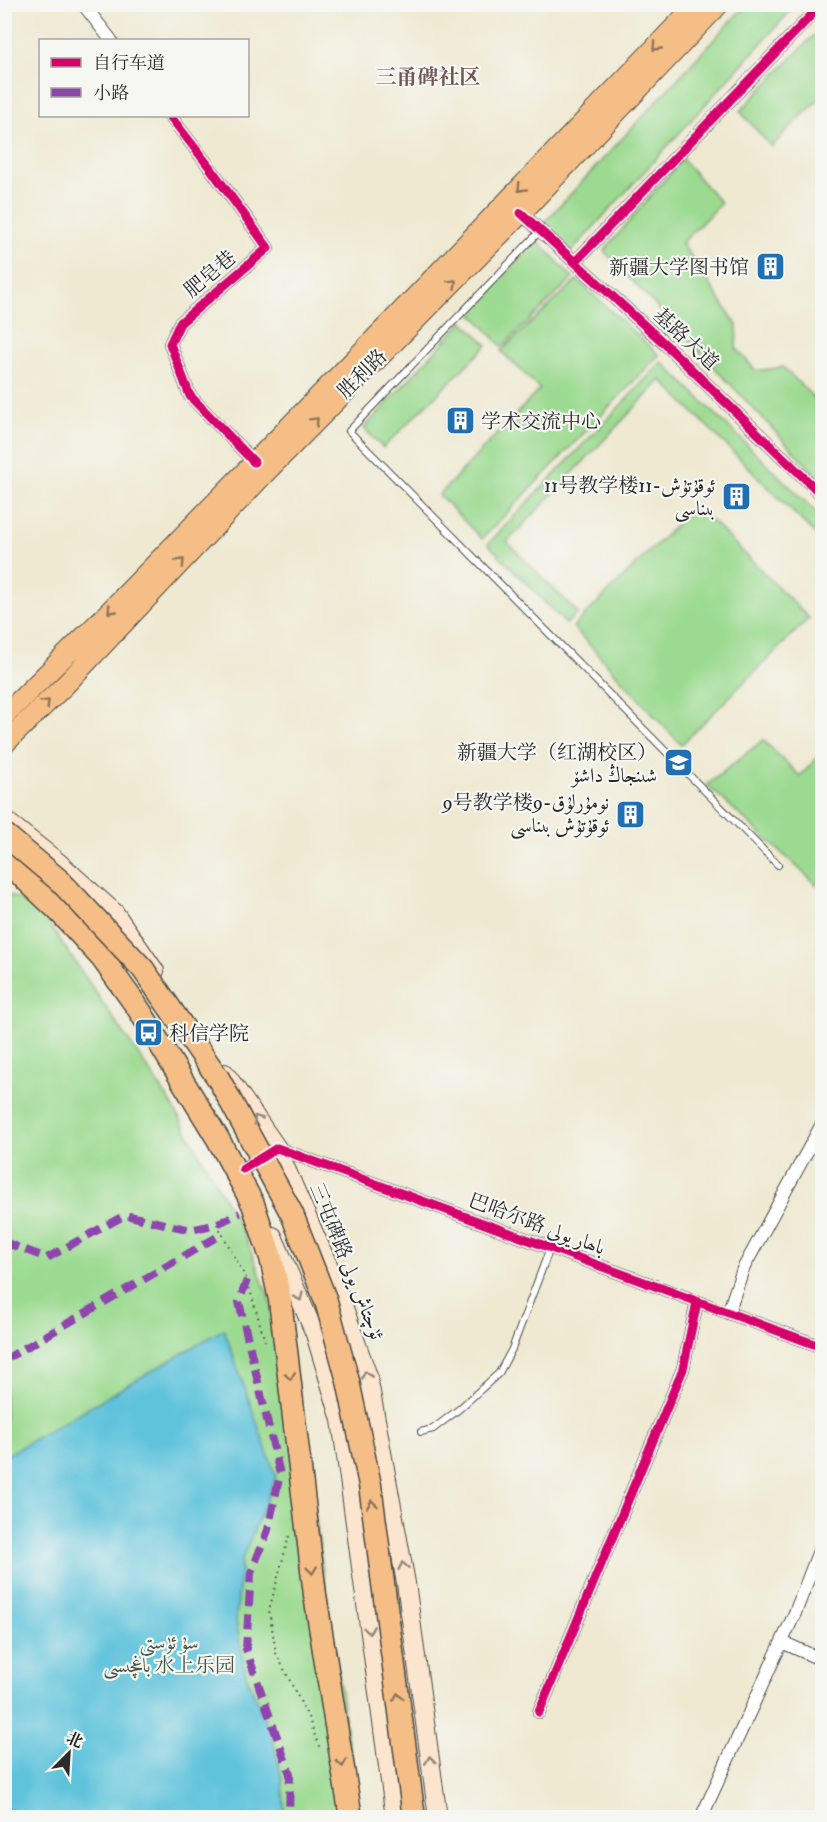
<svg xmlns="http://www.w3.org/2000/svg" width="827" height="1822" font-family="'IM FELL Double Pica',Amiri,'Noto Serif SC',serif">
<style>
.green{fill:#9bda90;stroke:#63825e;stroke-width:1.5}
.water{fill:#5ec3dc;stroke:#447784;stroke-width:1.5}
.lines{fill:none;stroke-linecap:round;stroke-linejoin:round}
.lane-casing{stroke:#484844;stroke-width:8}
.street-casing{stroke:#484844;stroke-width:14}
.secondary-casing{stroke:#484844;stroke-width:20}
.primary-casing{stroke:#484844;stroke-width:22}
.highway-casing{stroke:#484844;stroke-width:25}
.path{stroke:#484844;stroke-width:2;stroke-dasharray:1.5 4.5;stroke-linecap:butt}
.lane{stroke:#fff;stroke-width:6}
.street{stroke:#fff;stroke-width:12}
.secondary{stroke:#fbe5cf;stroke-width:18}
.primary{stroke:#f5be86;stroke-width:20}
.highway{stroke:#f5be86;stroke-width:22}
.highway-bridge-casing{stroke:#484844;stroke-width:25;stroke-linecap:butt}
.highway-bridge{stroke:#f5be86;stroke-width:22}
.quiet{stroke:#8e44ad;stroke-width:8;stroke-dasharray:15 8;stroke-linecap:butt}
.cycleway-casing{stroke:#f6f6f2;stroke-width:13}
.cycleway{stroke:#d6006c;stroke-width:9}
.oneway{stroke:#907458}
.oneway2{stroke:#93887d}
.labels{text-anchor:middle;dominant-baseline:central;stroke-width:4.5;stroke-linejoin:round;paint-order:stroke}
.poi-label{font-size:20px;fill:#2b2b2b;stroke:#f6f6f2;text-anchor:end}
.street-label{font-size:20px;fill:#2b2b2b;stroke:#f6f6f2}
.park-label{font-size:20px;fill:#475744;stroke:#f6f6f2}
.neighbourhood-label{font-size:21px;font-weight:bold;fill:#725756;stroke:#f6f6f2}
</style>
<rect width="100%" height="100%" fill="#f6f6f2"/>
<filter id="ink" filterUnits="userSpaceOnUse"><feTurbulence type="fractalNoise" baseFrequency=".0167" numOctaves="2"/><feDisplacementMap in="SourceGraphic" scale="12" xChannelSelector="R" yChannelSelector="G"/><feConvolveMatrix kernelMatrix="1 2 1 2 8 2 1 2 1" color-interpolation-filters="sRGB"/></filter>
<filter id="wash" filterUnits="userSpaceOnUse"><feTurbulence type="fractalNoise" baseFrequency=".008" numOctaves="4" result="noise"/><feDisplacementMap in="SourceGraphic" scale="24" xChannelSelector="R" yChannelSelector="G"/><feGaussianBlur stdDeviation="1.35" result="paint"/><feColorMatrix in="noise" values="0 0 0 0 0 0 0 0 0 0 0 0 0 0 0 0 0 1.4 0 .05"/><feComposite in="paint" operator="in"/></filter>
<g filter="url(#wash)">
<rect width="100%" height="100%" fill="#efe9d2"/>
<path class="green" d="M746,5H796L571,252L542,225Z
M822,27V104L817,101L771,147L740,111Z
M682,159L721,203L682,243L737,325L736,348L756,371L783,367L822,406V481L604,251Z
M538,241L573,278L502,347L469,310Z
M577,280L659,355L482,539L439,495L540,389L501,351Z
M463,321L487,345L383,448L364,428Z
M662,362L822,518V541L661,380L507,542L578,613L566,624L488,544Z
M696,505L809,618L681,745L573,627Z
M763,740L800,776L822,753V879L817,885L707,785Z
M5,893L39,909L171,1103L245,1236L292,1357L359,1817L5,1818Z"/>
<path class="water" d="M224,1329L276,1477L242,1559L236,1620L246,1675L273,1740L282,1779L285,1817H5V1456Z"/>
</g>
<g filter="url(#ink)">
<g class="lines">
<defs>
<path id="lane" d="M540,231L349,431L778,865
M421,1432L433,1429L458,1410L499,1373L512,1349L550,1248"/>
<path id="street" d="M83,4L111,40
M170,116L211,169L268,248L180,323L170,344L190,396L254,462
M521,213L666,345L822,495
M575,262L822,4
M243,1169L277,1148L822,1347
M728,1313L743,1269L822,1124
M782,1642L822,1660
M539,1712L683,1369L697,1302
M701,1818L795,1613L822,1543"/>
<path id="secondary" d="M4,819L57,861L115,913L155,971
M225,1073L277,1148L332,1274L368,1376L406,1583L438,1818
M273,1236L315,1334L341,1420L395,1818"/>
<path id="primary" d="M4,716L100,621L396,317L697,4
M4,744L66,684L265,473L521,213L719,4"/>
<path id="highway" d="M4,859L61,913L102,958L138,1008L218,1139L253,1204L271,1258L280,1300L315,1595L351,1818"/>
</defs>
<use href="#lane" class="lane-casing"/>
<use href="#street" class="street-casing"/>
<use href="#secondary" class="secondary-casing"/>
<use href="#primary" class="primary-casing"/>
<use href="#highway" class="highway-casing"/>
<path class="path" d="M217,1224L247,1280L265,1341
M289,1536L269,1610L276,1653L308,1717L320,1749"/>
<use href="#lane" class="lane"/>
<use href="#street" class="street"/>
<use href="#secondary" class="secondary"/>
<use href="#primary" class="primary"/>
<use href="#highway" class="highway"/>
<defs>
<path id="highway-bridge" d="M4,834L60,881L143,969L218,1078L292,1214L326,1301L348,1381L370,1485L414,1818"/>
</defs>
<use href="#highway-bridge" class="highway-bridge-casing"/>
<use href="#highway-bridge" class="highway-bridge"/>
<path class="quiet" d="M4,1242L47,1258L125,1215L191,1230L217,1224L240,1213
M247,1280L239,1302L280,1474L268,1530L251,1573L246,1649L290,1774L289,1818
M4,1360L222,1234"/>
<defs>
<path id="cycleway" d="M170,116L211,169L268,248L180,323L170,344L190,396L254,462
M521,213L666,345L822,495
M575,262L822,4
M243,1169L277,1148L822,1347
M539,1712L683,1369L697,1302"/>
</defs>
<use href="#cycleway" class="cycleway-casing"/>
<use href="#cycleway" class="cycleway"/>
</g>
<defs><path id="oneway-chevron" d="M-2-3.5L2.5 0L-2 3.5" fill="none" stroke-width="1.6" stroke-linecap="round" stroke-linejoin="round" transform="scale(1.5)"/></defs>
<g class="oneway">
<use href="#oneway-chevron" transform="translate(656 47) rotate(133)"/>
<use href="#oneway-chevron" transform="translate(521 188) rotate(134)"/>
<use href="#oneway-chevron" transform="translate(453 283) rotate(-45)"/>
<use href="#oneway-chevron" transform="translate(315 421) rotate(-45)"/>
<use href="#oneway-chevron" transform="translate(181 562) rotate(-47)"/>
<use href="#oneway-chevron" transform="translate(111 610) rotate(134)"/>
<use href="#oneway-chevron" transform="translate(46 703) rotate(-45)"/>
<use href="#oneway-chevron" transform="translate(290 1376) rotate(83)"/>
<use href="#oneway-chevron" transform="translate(372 1504) rotate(-98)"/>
<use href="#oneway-chevron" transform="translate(312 1570) rotate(84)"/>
<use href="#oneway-chevron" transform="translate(398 1697) rotate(-98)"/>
<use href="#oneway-chevron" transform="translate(342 1763) rotate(81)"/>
</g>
<g class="oneway2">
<use href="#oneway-chevron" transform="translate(257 1119) rotate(-125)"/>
<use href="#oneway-chevron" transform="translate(299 1297) rotate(66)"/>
<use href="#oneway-chevron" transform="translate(366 1375) rotate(-105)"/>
<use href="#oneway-chevron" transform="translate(403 1566) rotate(-101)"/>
<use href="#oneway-chevron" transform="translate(369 1630) rotate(82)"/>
<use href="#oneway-chevron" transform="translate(430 1760) rotate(-98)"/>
</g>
</g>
<defs>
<symbol id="building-square" viewBox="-11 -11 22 22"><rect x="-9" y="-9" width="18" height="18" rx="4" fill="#1f6fb2" stroke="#f6f6f2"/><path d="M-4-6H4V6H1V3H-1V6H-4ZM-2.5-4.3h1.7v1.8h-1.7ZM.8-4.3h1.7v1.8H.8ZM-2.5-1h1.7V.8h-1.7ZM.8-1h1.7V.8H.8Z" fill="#fff"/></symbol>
<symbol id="university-square" viewBox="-11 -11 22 22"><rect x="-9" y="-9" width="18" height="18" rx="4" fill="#1f6fb2" stroke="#f6f6f2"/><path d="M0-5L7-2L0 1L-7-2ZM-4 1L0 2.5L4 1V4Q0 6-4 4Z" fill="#fff"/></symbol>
<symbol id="bus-square" viewBox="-11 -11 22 22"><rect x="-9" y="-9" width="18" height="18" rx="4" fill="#1f6fb2" stroke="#f6f6f2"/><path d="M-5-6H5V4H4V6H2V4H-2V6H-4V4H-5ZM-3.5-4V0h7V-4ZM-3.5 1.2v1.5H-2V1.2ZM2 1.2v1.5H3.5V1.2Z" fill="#fff"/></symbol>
</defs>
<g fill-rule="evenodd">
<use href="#building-square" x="754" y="250" width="33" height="33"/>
<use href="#building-square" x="444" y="404" width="33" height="33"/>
<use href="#building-square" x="720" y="480" width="33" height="33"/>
<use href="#university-square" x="662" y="746" width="33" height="33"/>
<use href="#building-square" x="614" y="798" width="33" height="33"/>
<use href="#bus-square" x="132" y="1016" width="33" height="33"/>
</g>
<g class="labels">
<g class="poi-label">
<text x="749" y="267">新疆大学图书馆</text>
<text x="481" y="421" text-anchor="start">学术交流中心</text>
<text x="715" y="485">11号教学楼11-ئوقۇتۇش<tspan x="715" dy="23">بىناسى</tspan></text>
<text x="657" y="752">新疆大学（红湖校区）<tspan x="657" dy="23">شىنجاڭ داشۆ</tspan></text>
<text x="609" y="802">9号教学楼9-نومۇرلۇق<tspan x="609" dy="23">ئوقۇتۇش بىناسى</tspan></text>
<text x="169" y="1033" text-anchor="start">科信学院</text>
</g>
<g class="street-label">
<text transform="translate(210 274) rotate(-40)">肥皂巷</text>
<text transform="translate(686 339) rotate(43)">基路大道</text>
<text transform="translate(362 374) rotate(-45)">胜利路</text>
<text transform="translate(537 1224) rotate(20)">巴哈尔路 باھار يولى</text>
<text transform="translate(347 1261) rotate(68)">三屯碑路 ئۈچتاش يولى</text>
</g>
<g class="park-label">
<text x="169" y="1642">سۇ ئۈستى<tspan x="169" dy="23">باغچىسى 水上乐园</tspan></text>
</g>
<g class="neighbourhood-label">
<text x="428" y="77">三甬碑社区</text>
</g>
</g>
<rect width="827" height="1822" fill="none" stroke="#f6f6f2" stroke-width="24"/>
<rect x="39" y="39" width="210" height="78" fill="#f6f6f2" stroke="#a5a5a2" stroke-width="1.5"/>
<rect x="51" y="58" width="30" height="9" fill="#d6006c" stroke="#a5a5a2" stroke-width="1.5"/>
<text x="93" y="69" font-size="18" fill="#2b2b2b">自行车道</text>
<rect x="51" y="88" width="30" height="9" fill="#8e44ad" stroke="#a5a5a2" stroke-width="1.5"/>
<text x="93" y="99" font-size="18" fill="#2b2b2b">小路</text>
<g transform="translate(69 1753) rotate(24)" stroke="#f6f6f2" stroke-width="4.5" paint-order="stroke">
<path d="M0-4.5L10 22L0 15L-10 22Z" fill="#2b2b2b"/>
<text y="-9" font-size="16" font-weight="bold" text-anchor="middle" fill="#2b2b2b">北</text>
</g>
</svg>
